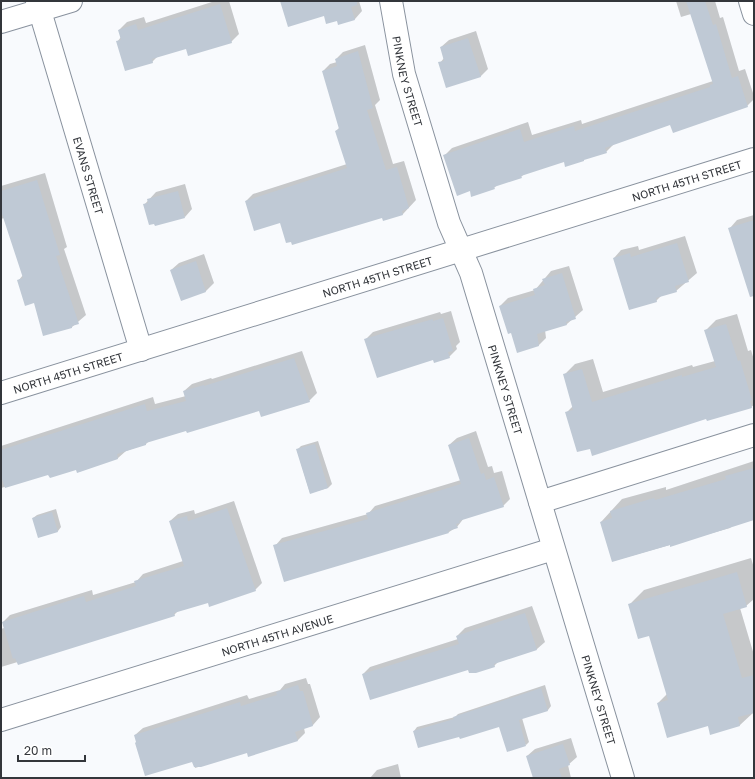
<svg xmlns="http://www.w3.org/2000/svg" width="755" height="779" font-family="'Golos Text',sans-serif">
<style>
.shadow{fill:#0003}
.building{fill:#bfc9d5}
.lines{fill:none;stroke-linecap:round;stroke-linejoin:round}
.minor-casing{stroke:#89929e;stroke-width:24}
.minor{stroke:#fff;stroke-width:22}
.labels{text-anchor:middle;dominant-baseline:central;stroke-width:4;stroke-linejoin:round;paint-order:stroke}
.street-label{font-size:11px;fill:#33363b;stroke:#fff}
</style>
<rect width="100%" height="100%" fill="#f8fafd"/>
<path class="shadow" d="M215,1H229L239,34L231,42L186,48L158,56L152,62L117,42L121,37L119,30L127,22L144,17L146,23Z
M281,1H359L362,11L355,19L339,24L337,20L324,14Z
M676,1H715L720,18L723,17L739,71L745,69L754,96V99L747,106L671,124L614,144L606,152L586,158L564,161L525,173L521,177L498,184L494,188L470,190L444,156L452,148L528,122L532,135L581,120L582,124L713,81L691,14L681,17Z
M476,31L488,69L480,77L440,63L444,58L441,47L449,40Z
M365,45L380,100L375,105L393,164L404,161L416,200L403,214L382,217L281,222L246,201L253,194L347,164L336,131L340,127L323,71L330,64L337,62L336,59L343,52Z
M45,173L67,247L64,249L86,315L72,327L34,302L18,281L23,275L4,218L1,219V186Z
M185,184L192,209L185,217L144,205L156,192Z
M754,215V263L730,228L737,220Z
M685,236L697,273L676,291L662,295L656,301L614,258L621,250L638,246L639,250Z
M204,254L214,283L206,291L181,299L171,270L179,263Z
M569,266L583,310L567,324L545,330L546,338L538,346L512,332L500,306L508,298L535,290L551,271Z
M451,311L460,342L456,346L457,349L449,357L433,359L365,340L373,332L440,312L441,314Z
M737,314L748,351L751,350L754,360V405L751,407L590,448L566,413L573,406L564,375L575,364L593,359L603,392L692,365L693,367L715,361L705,331L716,320Z
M302,351L317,393L309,401L260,410L187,430L149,441L146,444L126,451L118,458L78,472L77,469L49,473L1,488V446L153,397L155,404L186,396L184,391L192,384L211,378L212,379Z
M476,431L488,467L492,466L494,473L502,471L510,499L503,506L464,518L457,527L449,532L275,546L282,538L368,514L375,506L461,480L449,445L457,438Z
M318,441L332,484L328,488L310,493L297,450L301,446Z
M754,461V519L732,526L730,528L613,561L601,522L622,499L666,487V490Z
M234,501L262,583L255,590L208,602L178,611L174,615L1,667V629L4,628L3,622L10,615L92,590L93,595L136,582L143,574L183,561L170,521L178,514L194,510L195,514Z
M56,509L61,527L58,531L39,537L33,518L37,515Z
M751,558L754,568V599L746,606L740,608L754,655V712L740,725L711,733L708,725L658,703L667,694L650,635L629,605L644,590Z
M532,606L545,642L537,649L498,662L494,666L363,674L370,667L458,639L457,636L465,628Z
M306,678L308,684H310L320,717L313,725L304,728L305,733L298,740L248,752L195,768L193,760L137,742L135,735L143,728L247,695L249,699L280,690L285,684Z
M545,685L551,706L548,710L522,718L529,742L526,745L500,725L460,735L414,731L417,727L455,717L458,714Z
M571,738L577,757L568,765L571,778H534L527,756L535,749Z
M398,764L401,778H370L377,770Z"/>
<path class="building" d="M280,1H357V5L351,7L355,20L338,25L337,21L326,24L324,16L288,27Z
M686,1H705L713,25L716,24L732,78L738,76L748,107L673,133L670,125L605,148L607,153L584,160V161L565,167L564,162L521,176L522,178L494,187L495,189L471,197L470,191L457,196L443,155L520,129L524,142L574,126L575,131L710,87V85L713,84Z
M220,4L232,43L188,56L186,49L152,59L153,63L125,71L116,41L121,40L118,30L136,24L138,30Z
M468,38L481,77L446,88L438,62L444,61L440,47Z
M358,51L373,108L367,110L386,170L397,167L409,208L402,211L403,215L383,221L382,218L292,245L291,242L286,243L280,223L254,231L245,201L347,168L335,131L339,129L322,71L337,66L335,59Z
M37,180L60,255L56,256L79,324L72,326V328L43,336L34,303L25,306L17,280L23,278L1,211V191Z
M178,191L185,218L155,226L154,224L149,225L143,204L148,203L147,199Z
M754,220V296L750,297L728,228Z
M677,243L689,282L675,286L677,292L656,298L657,302L629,310L613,258L630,253L631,257Z
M196,261L206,292L181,301L170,270Z
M562,273L576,319L566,322L567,325L537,334L539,346L517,353L511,333L508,334L499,306L535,295L533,289L545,285L542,279Z
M443,318L453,351L448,352L450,358L434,363L433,360L377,378L364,339L433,319V321Z
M726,324L738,361L740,360L752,400L750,401L752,408L707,421L706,419L592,456L590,449L577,452L565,412L573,410L563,374L582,369L592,402L682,375V377L716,367L704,330Z
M294,358L310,402L261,417L259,411L187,433L186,431L146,443V445L117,454L118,459L77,473L76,470L50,478L48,475L5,488L1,476V450L145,404L147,411L186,401L183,391L204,385V386Z
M469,438L481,474L484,473L486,480L494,477L504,507L459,521L460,523L456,524L458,528L448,531L449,533L284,582L273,545L368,519L366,513L461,484L448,445Z
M315,444L328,488L310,494L296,449Z
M754,468V520L670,547V545L612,562L600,522L612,518L610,511L654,498L655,500L726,479L725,476Z
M227,508L256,591L209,607L208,603L174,613L175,616L18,665L15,658L13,659L2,622L84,596L86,602L136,586L134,581L184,566L169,521L187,516L188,521Z
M52,512L58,532L38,538L32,518Z
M737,572L747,607L723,614L742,678L754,675V713L738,717L740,726L710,735L708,726L667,738L657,703L668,700L649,636L638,639L628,604Z
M525,613L537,650L494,664L495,667L476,673H469L468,670L370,700L362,674L459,644L456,636Z
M298,685L300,691H303L313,726L295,732L298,741L248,757L247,753L201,767H194L192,762L145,776L135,743L136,742L134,735L240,702L241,706L277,695L276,692Z
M541,688L548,711L519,720L526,746L507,752L499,727L460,739L459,737L418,748L413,731L454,719L453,717Z
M563,744L570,765L559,769L562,778H533L526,756Z"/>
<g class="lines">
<defs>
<g id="minor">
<path id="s1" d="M37,1L141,350"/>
<path id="s2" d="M391,1L404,74L449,223L471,273L623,778"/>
<path d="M750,1L754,14"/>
<path d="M1,22L71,1"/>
<path id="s3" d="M1,393L754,159"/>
<path d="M540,502L754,435"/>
<path id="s4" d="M1,720L553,549"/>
</g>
</defs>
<use href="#minor" class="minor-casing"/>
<use href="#minor" class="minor"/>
</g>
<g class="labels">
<g class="street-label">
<text stroke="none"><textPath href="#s2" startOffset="82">PINKNEY STREET</textPath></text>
<text stroke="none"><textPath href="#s1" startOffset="182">EVANS STREET</textPath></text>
<text stroke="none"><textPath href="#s3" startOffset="718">NORTH 45TH STREET</textPath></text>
<text stroke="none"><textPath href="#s3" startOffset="394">NORTH 45TH STREET</textPath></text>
<text stroke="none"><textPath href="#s3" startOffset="70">NORTH 45TH STREET</textPath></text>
<text stroke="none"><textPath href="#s2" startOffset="406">PINKNEY STREET</textPath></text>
<text stroke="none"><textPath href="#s4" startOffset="289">NORTH 45TH AVENUE</textPath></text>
<text stroke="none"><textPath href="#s2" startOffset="730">PINKNEY STREET</textPath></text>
</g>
</g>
<rect width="755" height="779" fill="none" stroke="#33363b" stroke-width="4"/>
<path d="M18 755v6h67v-6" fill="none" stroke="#33363b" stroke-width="2"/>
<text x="24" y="755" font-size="12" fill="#33363b" stroke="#ffffff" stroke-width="3" paint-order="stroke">20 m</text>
</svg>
